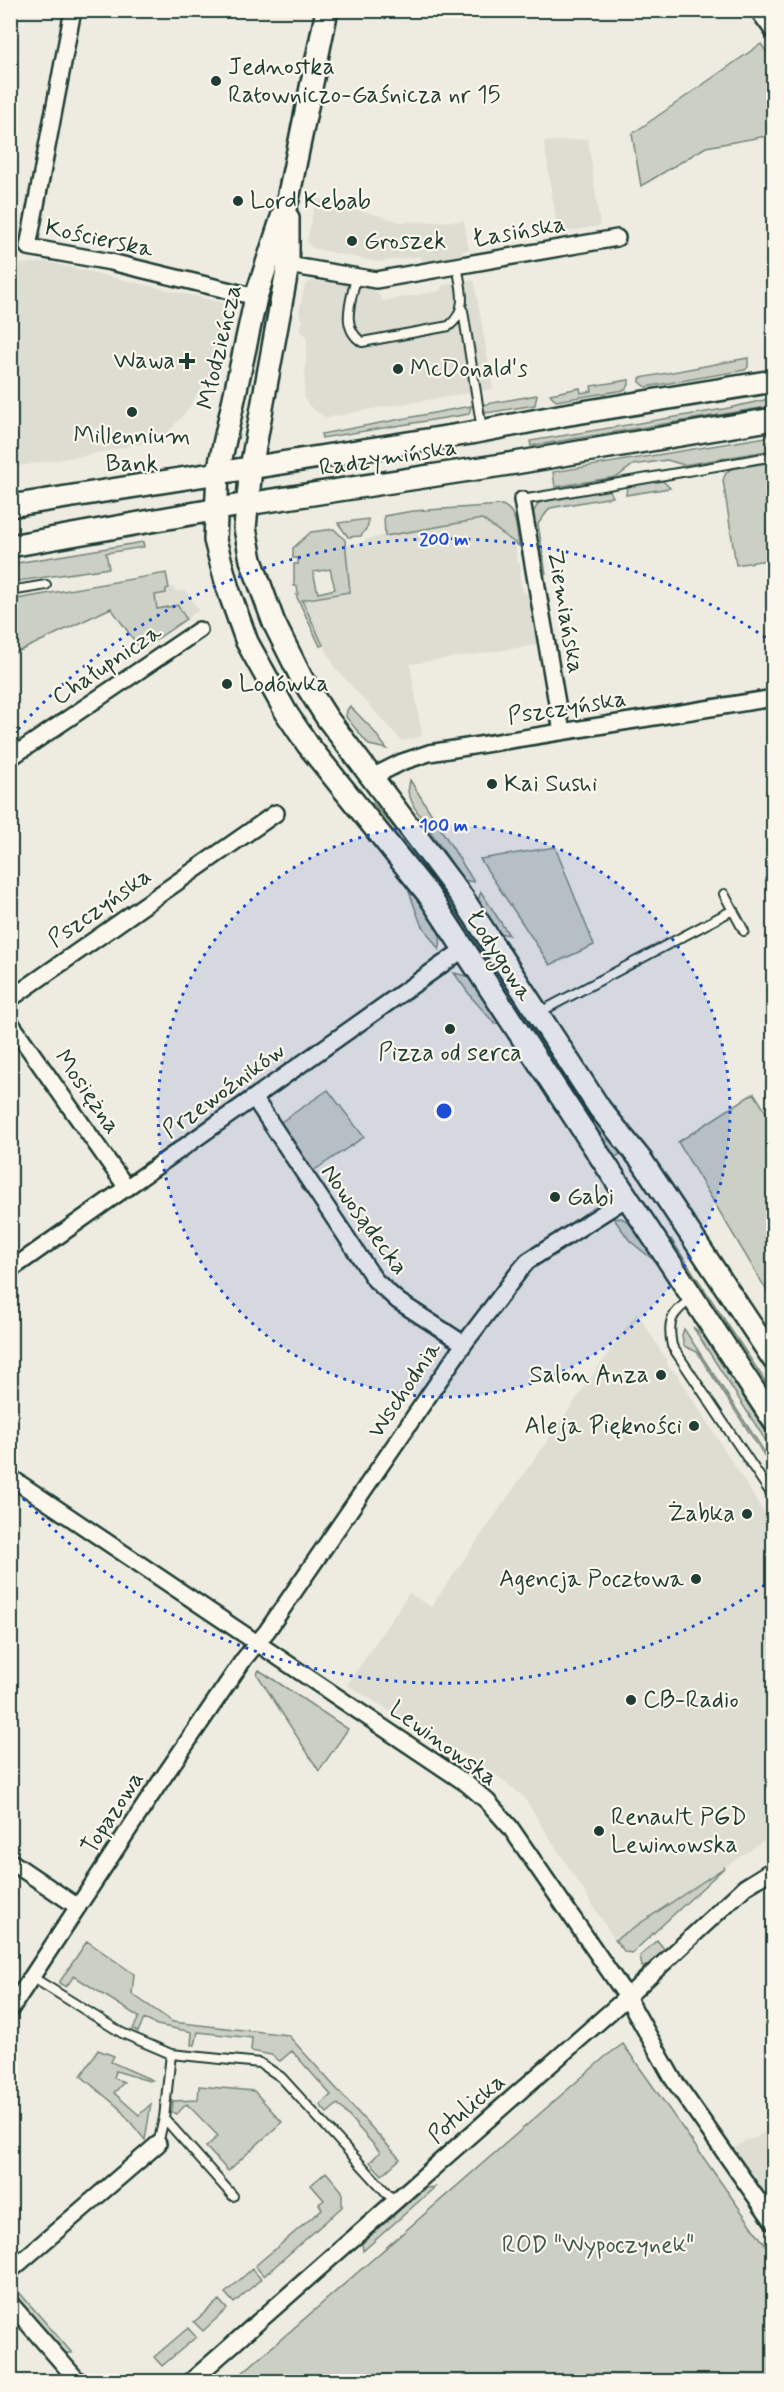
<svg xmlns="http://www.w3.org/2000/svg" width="784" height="2392" font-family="Mynerve,sans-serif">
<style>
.built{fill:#ddddd2}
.green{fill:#cbcfc4;stroke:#75867c;stroke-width:1.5;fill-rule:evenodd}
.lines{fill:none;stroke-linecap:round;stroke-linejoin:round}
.lane-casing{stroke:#1f3d34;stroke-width:12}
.street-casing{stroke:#1f3d34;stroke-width:20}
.secondary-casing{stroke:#1f3d34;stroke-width:26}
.lane{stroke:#fbf7ec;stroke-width:8}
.street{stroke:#fbf7ec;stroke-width:15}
.secondary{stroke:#fbf7ec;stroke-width:21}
.ring{fill:none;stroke:#1d4ed8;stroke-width:3;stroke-dasharray:3 6}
.poi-dot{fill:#1f3d34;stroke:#fbf7ec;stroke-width:2}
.labels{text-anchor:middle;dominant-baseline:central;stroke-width:4.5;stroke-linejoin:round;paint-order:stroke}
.poi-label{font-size:24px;fill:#1f3d34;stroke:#fbf7ec;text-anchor:start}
.street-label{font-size:24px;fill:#1f3d34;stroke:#fbf7ec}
.park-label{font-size:24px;fill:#415a51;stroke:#fbf7ec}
.centre{fill:#1d4ed8;stroke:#fbf7ec;stroke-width:3}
.ring-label{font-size:18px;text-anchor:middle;font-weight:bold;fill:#1d4ed8;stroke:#fbf7ec;stroke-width:4.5;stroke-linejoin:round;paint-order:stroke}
</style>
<rect width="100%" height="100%" fill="#eeece1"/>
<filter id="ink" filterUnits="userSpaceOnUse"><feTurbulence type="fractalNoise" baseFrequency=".0167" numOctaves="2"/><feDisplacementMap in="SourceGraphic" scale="12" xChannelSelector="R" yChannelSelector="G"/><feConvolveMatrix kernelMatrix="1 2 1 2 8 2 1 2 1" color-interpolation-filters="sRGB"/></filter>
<g filter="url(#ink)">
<path class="built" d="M588,139L600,226L558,233L544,142Z
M316,198L401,222L464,221L469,250L462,251V256L422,261L421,256L378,262L312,248L307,242Z
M11,249L19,264L47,262L228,304L216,366L186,412L162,439L83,456L11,467Z
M474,280L493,389L366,410L326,418L309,406L304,398L307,337L300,329L303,320L299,313L305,285L312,281L373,288L383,301L440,291L443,285Z
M482,519L515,544L517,563H520L521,571L519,576L523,592L528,594L537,645L410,664L422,736L402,741L335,668L301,599L350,592L345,545L361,543L371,538Z
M174,587L175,591H186L199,610L186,619L177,606L157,609L155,594L166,593L165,589Z
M637,1312L667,1361V1366L677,1374L773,1527V1835L615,1940L523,1796L491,1771L347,1685L409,1593L431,1607Z
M773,2126V2205L734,2149L746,2140L756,2138Z"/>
<path class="green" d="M761,44L773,61V135L706,147L641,186L632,134Z
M748,358V367L745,370L646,387L640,382V378Z
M629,380V385L625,390L556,401L550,394L580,388L581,393L592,391L591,386Z
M537,395L535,405L486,413L481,405Z
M773,398V406L531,446L530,441L724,409Z
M471,406L469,414L322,438L321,434Z
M773,436V450L684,465L667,460L633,465L617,477L555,487L553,472Z
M773,462V559L736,565L723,480L726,473L731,469Z
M662,480L670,488L626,495L627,486Z
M609,489L613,497L550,508L538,524L546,574L539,547H537L532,514L538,504L544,500Z
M502,505C518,511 516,531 519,546L482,519L385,536L384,516L413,511Z
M368,519V526L361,536L348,537L338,523Z
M334,529L345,540L350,592L302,600L323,645L320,646L296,595L298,594L297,586H294V564H298V558H293V548L311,532ZM330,569L335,589L318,593L313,572Z
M143,542L144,547L106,553L109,568L11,582V564Z
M166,573L169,588L166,589V593L155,595L157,609L178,605L186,619L141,650L111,608L11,655V600Z
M350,706L372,729L387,749L369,745L346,717L347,710Z
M410,780L474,882L463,880L414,807L408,792Z
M373,803L424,863L587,1110L622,1153L614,1158L435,884L415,857L370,805Z
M555,847L594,945L550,965L480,859Z
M408,889H411C422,905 447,930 439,950L420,922Z
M481,892L509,935L498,933L480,906L478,900Z
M454,973L466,976L472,981L498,1023L495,1024L472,998Z
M328,1090L364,1137L310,1173L278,1124Z
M754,1093L773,1123V1301L678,1142Z
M621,1218C632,1222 650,1245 651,1258L630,1241L614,1219Z
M671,1239L773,1393V1398L668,1241Z
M693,1327L706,1338L773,1443V1452Z
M684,1329L773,1465V1469L697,1352L684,1346L682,1335Z
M259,1670L348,1729L319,1771L257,1674Z
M725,1867L632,1953L625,1952L615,1940Z
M657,1940L665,1950L649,1966L642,1967L640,1956Z
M87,1941L134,1974L132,1994L173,2022L288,2035L400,2159L382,2175L370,2162L380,2152L338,2104L327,2113L320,2105L331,2095L292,2051L280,2061L271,2055L251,2051L252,2038L198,2032L195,2045H191L192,2032L157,2025L144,2019L138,2032L133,2029L139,2017L74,1976L66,1987L59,1983Z
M623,2044L773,2256V2381H233L606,2056Z
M98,2050L114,2056L111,2062L152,2080L149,2081L116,2071L114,2078L124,2082L114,2093L139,2115L151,2104L145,2140L118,2107L81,2076Z
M199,2086L254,2091L282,2122L228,2171L206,2147L218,2136L187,2104L176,2114L172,2112L173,2101L198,2100Z
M326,2172L342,2191V2207L264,2276L255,2266L322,2209L319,2204L324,2200L311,2185Z
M435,2187L363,2251L362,2243L425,2188Z
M252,2269L261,2279L234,2303L225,2293Z
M11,2283L72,2353H65L16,2297L11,2287Z
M219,2300L227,2309L203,2331L194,2322Z
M188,2328L196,2337L162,2366L154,2357Z"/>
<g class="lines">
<defs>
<path id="lane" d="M356,277C352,299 339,327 362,342L449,326C469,310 461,288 457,266
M463,311L482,430
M522,500L774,456
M10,591L46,585
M724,894L744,931
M538,1013L733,910
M691,1299C671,1314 667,1321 672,1346L774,1498
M32,1977L122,2033L171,2054L260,2063L281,2077L395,2202
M164,2118L233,2196
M158,2144L164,2118L171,2054"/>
<path id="street" d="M73,10L28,247L111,262L256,297
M758,10L774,32
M288,265L376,280L617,238
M522,500L562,732
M10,758L199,630
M372,777L402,762L429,753L774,698
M10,999L276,813
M10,1022L127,1188
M254,1098L375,1280L398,1301L464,1344
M10,1270L464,949
M10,1477L467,1784L487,1801L510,1827L627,1997L673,2079L774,2223
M10,1861L78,1907
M10,2010L158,1785L244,1659L267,1631L464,1344L521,1269L528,1261L627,1198
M10,2271L158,2144
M10,2303L79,2382
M190,2382L627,1997L745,1887L774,1869"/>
<path id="secondary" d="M327,10L288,199L256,297L218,472L215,540L228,589L247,642L287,714L308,745L428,894L774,1421
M288,218V265L251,468L245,528L251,560L274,623L301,677L327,718L462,897L600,1109L642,1161L774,1360
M10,506L471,433L564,415L774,381
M10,546L247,504L515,463L774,419"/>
</defs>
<use href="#lane" class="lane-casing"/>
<use href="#street" class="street-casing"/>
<use href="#secondary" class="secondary-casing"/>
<use href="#lane" class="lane"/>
<use href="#street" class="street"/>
<use href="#secondary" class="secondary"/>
</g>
</g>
<circle cx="444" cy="1111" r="286" fill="#1d4ed8" fill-opacity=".12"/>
<g class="ring">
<circle cx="444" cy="1111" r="286"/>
<path d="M772 1580A572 572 0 0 1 12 1486M12 736A572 572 0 0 1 772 642"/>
</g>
<g class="poi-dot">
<circle cx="216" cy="81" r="6"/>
<circle cx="238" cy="201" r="6"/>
<circle cx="352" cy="241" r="6"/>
<path d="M184 352h6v6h6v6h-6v6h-6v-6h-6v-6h6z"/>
<circle cx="398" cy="369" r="6"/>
<circle cx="132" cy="412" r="6"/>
<circle cx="227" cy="684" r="6"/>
<circle cx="492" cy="784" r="6"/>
<circle cx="450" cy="1029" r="6"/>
<circle cx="555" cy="1197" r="6"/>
<circle cx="661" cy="1375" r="6"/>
<circle cx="694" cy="1426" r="6"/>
<circle cx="747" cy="1514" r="6"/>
<circle cx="696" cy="1579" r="6"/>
<circle cx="631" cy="1700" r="6"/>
<circle cx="599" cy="1831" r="6"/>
</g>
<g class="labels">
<g class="poi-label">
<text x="228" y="67">Jednostka<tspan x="228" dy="28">Ratowniczo-Gaśnicza nr 15</tspan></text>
<text x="250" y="201">Lord Kebab</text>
<text x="364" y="241">Groszek</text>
<text x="175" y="361" text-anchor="end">Wawa</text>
<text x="410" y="369">McDonald's</text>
<text x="132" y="436" text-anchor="middle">Millennium<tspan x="132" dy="28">Bank</tspan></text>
<text x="239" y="684">Lodówka</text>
<text x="504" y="784">Kai Sushi</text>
<text x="450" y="1053" text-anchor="middle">Pizza od serca</text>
<text x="567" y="1197">Gabi</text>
<text x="649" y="1375" text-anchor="end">Salon Anza</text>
<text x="682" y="1426" text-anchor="end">Aleja Piękności</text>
<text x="735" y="1514" text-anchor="end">Żabka</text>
<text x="684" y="1579" text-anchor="end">Agencja Pocztowa</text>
<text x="643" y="1700">CB-Radio</text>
<text x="611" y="1817">Renault PGD<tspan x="611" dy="28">Lewinowska</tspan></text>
</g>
<g class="street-label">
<text transform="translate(519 232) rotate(-10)">Łasińska</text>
<text transform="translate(99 239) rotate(12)">Kościerska</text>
<text transform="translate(220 347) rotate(-77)">Młodzieńcza</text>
<text transform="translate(388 458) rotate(-9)">Radzymińska</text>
<text transform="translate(565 612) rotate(80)">Ziemiańska</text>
<text transform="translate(107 665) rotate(-34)">Chałupnicza</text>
<text transform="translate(567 708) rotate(-9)">Pszczyńska</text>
<text transform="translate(100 908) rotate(-35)">Pszczyńska</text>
<text transform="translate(499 956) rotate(57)">Łodygowa</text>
<text transform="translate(224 1091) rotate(-36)">Przewoźników</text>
<text transform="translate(87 1092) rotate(55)">Mosiężna</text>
<text transform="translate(364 1220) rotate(54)">Nowosądecka</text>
<text transform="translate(405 1390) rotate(-56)">Wschodnia</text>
<text transform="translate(443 1744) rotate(36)">Lewinowska</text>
<text transform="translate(113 1813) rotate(-57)">Topazowa</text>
<text transform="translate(467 2109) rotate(-41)">Potulicka</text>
</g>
<g class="park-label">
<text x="598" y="2245">ROD "Wypoczynek"</text>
</g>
</g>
<circle cx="444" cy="1111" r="9" class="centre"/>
<g class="ring-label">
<text x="444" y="545">200 m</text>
<text x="444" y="831">100 m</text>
</g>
<rect width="784" height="2392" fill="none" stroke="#fbf7ec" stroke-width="36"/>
<rect x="18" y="18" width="748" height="2356" fill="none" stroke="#1f3d34" stroke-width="2" filter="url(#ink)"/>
</svg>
